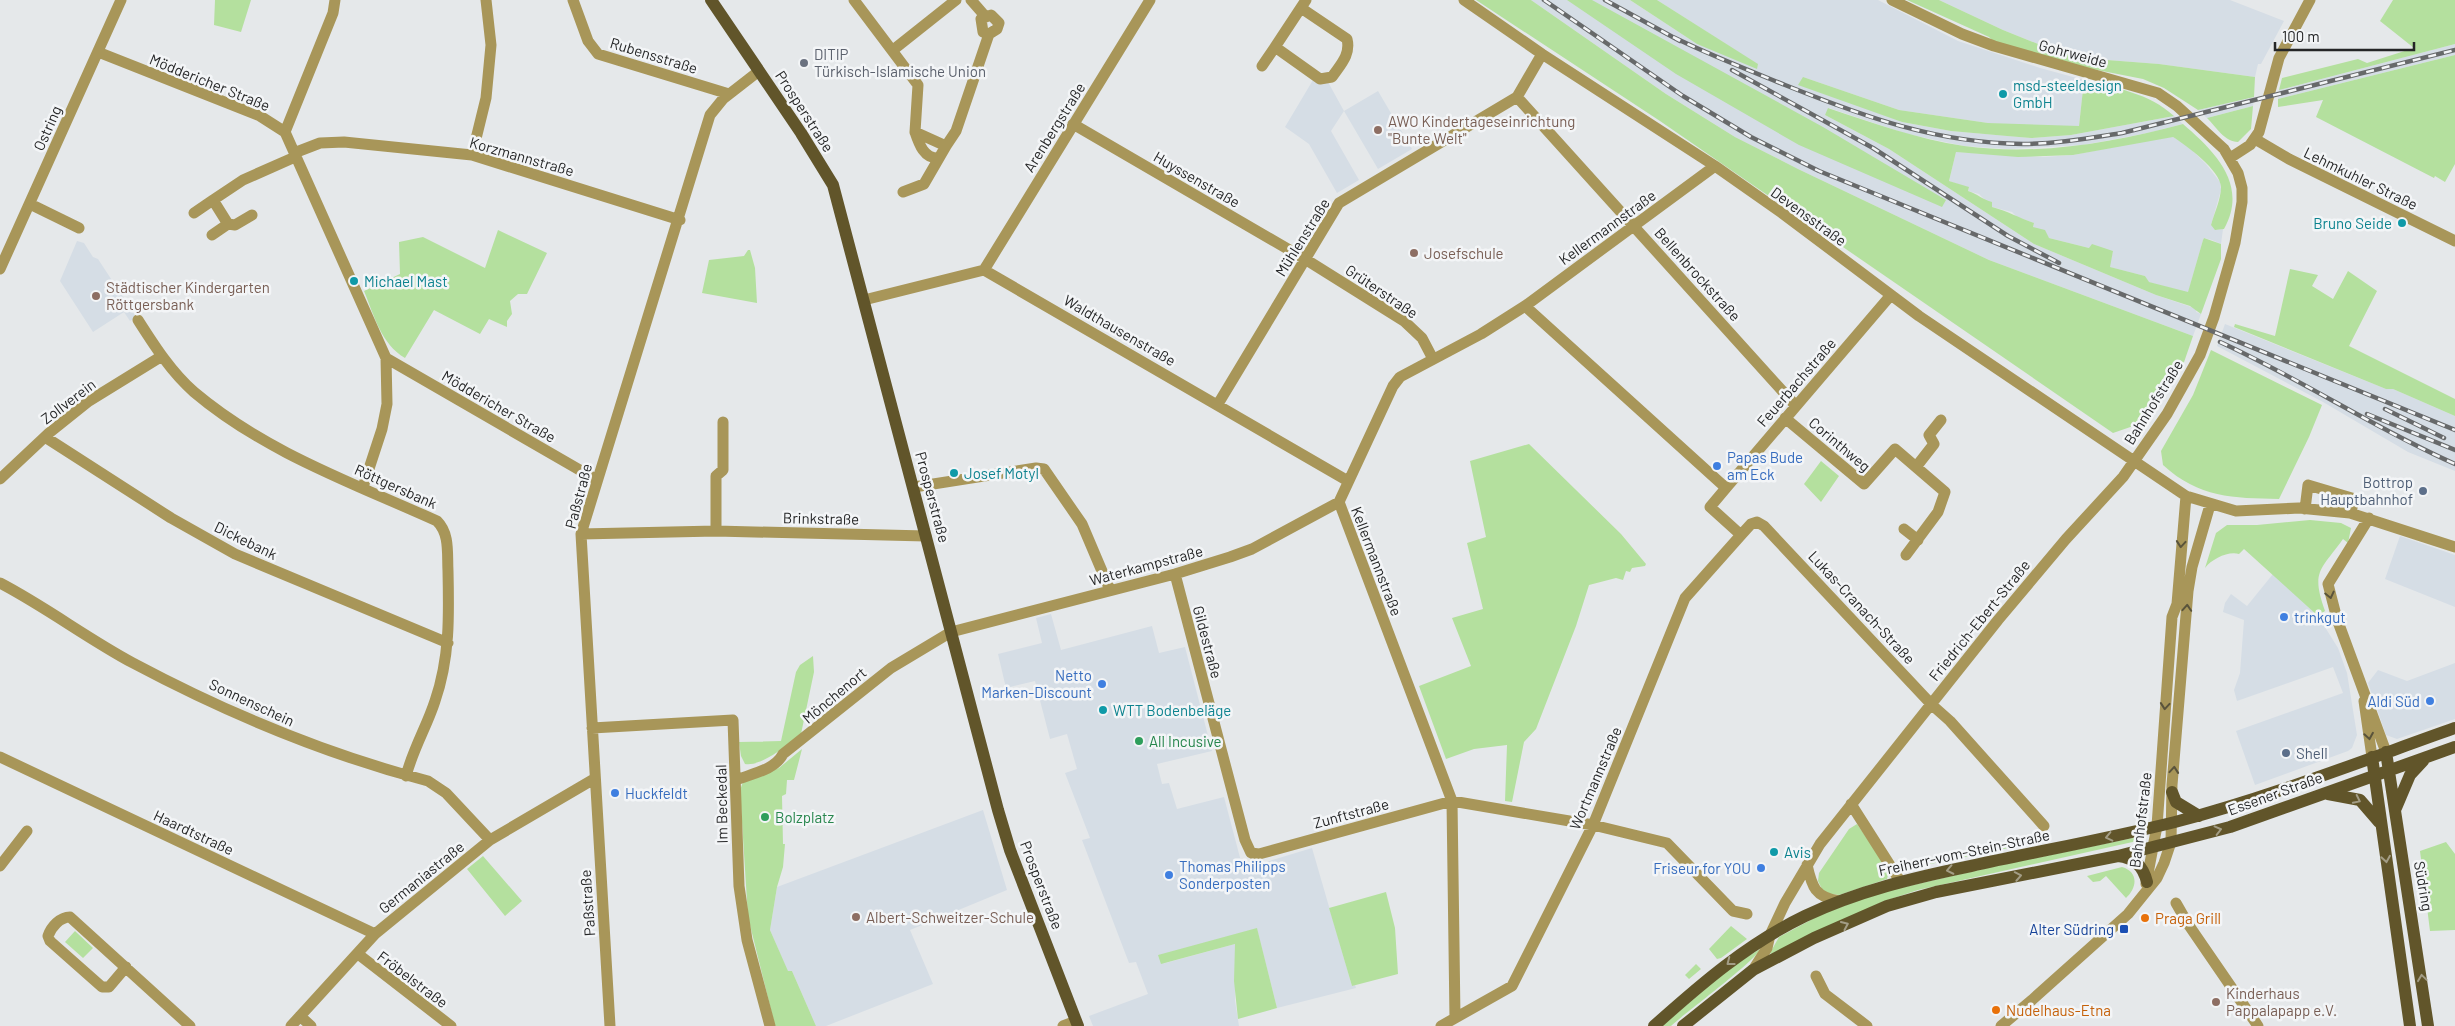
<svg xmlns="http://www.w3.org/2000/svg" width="2455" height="1026" font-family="Barlow,sans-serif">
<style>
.built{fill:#d5dde5}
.green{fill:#b4e09e}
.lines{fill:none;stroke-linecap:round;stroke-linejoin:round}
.minor{stroke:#a89659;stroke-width:11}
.major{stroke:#61552a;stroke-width:12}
.rail-casing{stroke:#67696a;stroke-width:4.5}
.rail{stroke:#f3f5f7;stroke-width:2.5;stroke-dasharray:8;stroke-linecap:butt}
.oneway{stroke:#59533b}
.oneway2{stroke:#a39d86}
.worship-dot{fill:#6b7280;stroke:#f3f5f7;stroke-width:2}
.culture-dot{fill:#0f9aa8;stroke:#f3f5f7;stroke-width:2}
.education-dot{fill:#8d6e63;stroke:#f3f5f7;stroke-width:2}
.shop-dot{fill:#3f7fe0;stroke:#f3f5f7;stroke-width:2}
.service-dot{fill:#5c6f8a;stroke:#f3f5f7;stroke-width:2}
.leisure-dot{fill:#2e9e5b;stroke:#f3f5f7;stroke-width:2}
.food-dot{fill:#e8710a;stroke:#f3f5f7;stroke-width:2}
.transit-dot{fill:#1a4fb4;stroke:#f3f5f7;stroke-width:2}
.labels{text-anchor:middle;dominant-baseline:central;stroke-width:5;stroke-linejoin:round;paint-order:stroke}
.street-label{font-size:15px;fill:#252627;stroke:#f3f5f7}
.worship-label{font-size:15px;fill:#5b616d;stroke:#f3f5f7;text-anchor:start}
.culture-label{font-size:15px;fill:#0d838f;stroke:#f3f5f7;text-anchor:start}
.education-label{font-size:15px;fill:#785e54;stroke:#f3f5f7;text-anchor:start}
.shop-label{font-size:15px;fill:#366cbe;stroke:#f3f5f7;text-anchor:start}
.service-label{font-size:15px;fill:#4e5e75;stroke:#f3f5f7;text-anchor:end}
.leisure-label{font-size:15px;fill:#27864d;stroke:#f3f5f7;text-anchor:start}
.food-label{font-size:15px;fill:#c56008;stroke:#f3f5f7;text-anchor:start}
.transit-label{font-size:15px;fill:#164399;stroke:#f3f5f7;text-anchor:end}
</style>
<rect width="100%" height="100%" fill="#e5e8ea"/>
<path class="built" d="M1531,0H1630L1697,44L1757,64L1657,0H1878L1958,41L2040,68L2084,80L2079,126L2037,127L1988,123L1899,110L1803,77L1902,122L1951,131L2031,138L2071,135L2174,116L2183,124L2148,133L2083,145L2008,149L1964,146L1907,134L1829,108L1825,115L1889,149L2034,244L2156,295L2197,309L2196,312L2201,314L2193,336L1989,260L1798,169L1735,137L1666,94Z
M1939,0H2230L2284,21L2261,64H2258L2255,77L2159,64L2107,60L2048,48L2003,30Z
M2455,44V55L2278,99L2279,90Z
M1313,80L1328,82L1344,111L1378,91L1412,149L1378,169L1344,111L1331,131L1359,180L1337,193L1309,144L1285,127Z
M2254,97L2253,106L2207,118L2198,110Z
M2165,137H2173L2187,145L2206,164L2220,182L2221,190L2211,225L2217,230L2223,229L2221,244L2212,240L2204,238L2203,240L2188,293L2148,282L2145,276L2109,267L2113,251L2089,248L2049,238L2033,227L2034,223L2017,217L2012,212L1992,207L1979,194L1968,191L1969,188L1949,181L1956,152L2043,157L2073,155Z
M77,241L84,243L93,257L98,259L136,317L130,321L124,312L93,332L60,281Z
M2225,324L2386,389H2393L2455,416V471L2408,452L2323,402L2217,346Z
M2400,536L2455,555V607L2385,579Z
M2273,574L2318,616L2338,648L2347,673L2357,735L2352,748L2348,751L2255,785L2236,731L2343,693L2333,667L2237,701L2234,690L2240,673L2244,620L2223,612L2225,603L2231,594L2247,606Z
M1051,614L1061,650L1152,626L1159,653L1185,647L1212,751L1157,764L1162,784L1169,783L1177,809L1224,797L1243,869L1312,848L1352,986L1355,985L1356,988L1277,1008L1257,929L1162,964L1235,944V1001L1239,1026H1093L1089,1016L1148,994L1136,962L1129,963L1082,840L1090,838L1065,773L1077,769L1067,734L1050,739L1035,681L1006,688L998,654L1042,643L1036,618Z
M2455,663V719L2397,739L2386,735L2368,683L2378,670L2407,681Z
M983,810L1007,890L910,930L933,984L826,1026H816L792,971L788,972L770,930L777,887Z"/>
<path class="green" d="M215,0H251L241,32L214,25Z
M1476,0H1531L1666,94L1735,137L1798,169L1989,260L2193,336L2182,368L2144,423L2139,420L2142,423L2113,433L1660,121Z
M1567,0H1592L1823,127L1946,200L1942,207L1799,145L1676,74Z
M1630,0H1657L1758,64L1757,69L1697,44Z
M1907,0H1939L2003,30L2048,48L2107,60L2159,64L2255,77L2254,97L2198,110L2164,88L2143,79L2092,69L1993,41L1989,37Z
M2393,0H2455V44L2279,90L2282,78L2358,59L2367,63L2414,48L2380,21Z
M2455,55V164L2445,182L2435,176L2434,178L2316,117L2323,100L2278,107V99Z
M1803,77L1899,110L1988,123L2079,126L2084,80C2116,88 2149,93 2174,116L2071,135L2031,138L2007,136L1951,131L1902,122L1798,85Z
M2253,106L2251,129L2238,142C2225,142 2216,127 2207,118Z
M1828,108C1873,123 1917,139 1964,146C2037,156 2112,143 2183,124C2214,151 2249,184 2224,229L2215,230L2211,225C2214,214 2221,199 2221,187C2220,170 2187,146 2173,137L2073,155L2018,157L1956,152L1949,181L1969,187L1968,191C1978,194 1983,200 1992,202V207C2008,211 2019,218 2034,223L2033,227L2045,230L2049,238L2089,248L2092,244L2113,251L2110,267L2145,276L2149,282L2188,292L2203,240L2204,238L2221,244V259L2201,314L2190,306L2156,295L2034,244L1889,149L1825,115Z
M498,230L547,253L527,294H518L510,301L512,314L507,321V327L489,319L480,334L434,310L405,358C381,344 374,315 364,291L400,274L399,242L423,237L485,268Z
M748,250H750L755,268L757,303L702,293L709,260L744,256Z
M2290,269L2318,275L2312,286L2333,299L2348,271L2377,291L2349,346L2455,399V416L2393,389H2386L2234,327L2235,324L2275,336Z
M2211,350L2322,405L2309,437L2279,499C2233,498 2199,498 2163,465L2161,451L2193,395Z
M1529,444L1621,534L1646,564L1645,566L1632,568L1630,572L1626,571L1623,580L1616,578L1589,585L1576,626L1536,729L1524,742L1512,802L1505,801L1507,745L1474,749L1446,759L1419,686L1471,666L1452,618L1483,609L1467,543L1486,537L1470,461Z
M1821,461L1839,476L1821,502L1804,484Z
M2310,520L2341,523L2351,528L2348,543L2343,539C2320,571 2311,571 2325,611L2318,616L2244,549L2239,554C2228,551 2212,559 2205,568L2216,533L2227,525H2257Z
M813,656L814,672L801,734C788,744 762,767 745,764L741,756L739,742L781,741L796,672L800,665Z
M802,749L794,780H787L786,794L782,796L783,844H785L783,867L777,887L770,930L788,971H792L816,1026H775L748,917L740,790L743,782L779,768Z
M1857,824L1889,870L1887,879L1839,895L1824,893L1818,881L1819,873L1849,829Z
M2138,837L2146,839L1918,890L1882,902L1771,954L1770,953L1779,937L1822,914L1878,893L1996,866Z
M2032,839L2033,843L1901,870L1897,864Z
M2446,842L2455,854V930L2430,931L2420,851Z
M483,856L522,901L505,916L467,869Z
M2122,867C2139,872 2137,888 2126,898L2106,876L2100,881L2093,882L2087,876Z
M1386,892L1395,928L1398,974L1352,986L1329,908Z
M1731,926L1747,939L1721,958L1717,959L1709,949Z
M1257,928L1277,1008L1238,1019L1234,981L1235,944L1161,964L1158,955Z
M75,931L93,948L83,958L65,942Z
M1760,949C1757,960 1686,1012 1671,1026H1662L1731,967Z
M1696,964L1701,969L1689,979L1685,975Z"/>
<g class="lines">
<path class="minor" d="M573,0L588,41L598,54L729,94
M854,0L918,85L915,132L946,146L956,131L989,34L997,29L999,23L991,15L981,19L983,32L989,34
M971,0L985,16
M1464,0L1542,54L1715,166L1782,213L1919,316L2186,496L2236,511L2299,508L2350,513L2455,547
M1301,8L1347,39C1351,55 1340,65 1332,77L1320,79L1275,47L1306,0
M893,50L956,0
M98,52L260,116L285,132L386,358L597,480
M1262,66L1275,47
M1517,97L1795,405
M1073,124L1305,259L1404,321L1422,338L1433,359
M285,132L333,13L335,0
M915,132C919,144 924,159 939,158
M2255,139L2289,159L2455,241
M294,153L320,143L344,142L472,155L680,220
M472,155L486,98L491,45L486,0
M2230,158L2250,145L2259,132L2279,58L2310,0
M903,192L924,184L946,146
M30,204L79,228
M194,213L213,200
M228,224L213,200L243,180L295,157
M212,235L228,224L235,225L252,215
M0,269L121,0
M984,270L1150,0
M864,300L984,270L1348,481
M1525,306L1726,488L1710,507L1741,535
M138,320C154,345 171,372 194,392C265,452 353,483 437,521C450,534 447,553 448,571C449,615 450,658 435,701C427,726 413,749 406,776
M1218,404L1339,203L1517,97L1542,54
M1785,418L1864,484L1895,449L1945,492L1938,512L1906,555
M45,437L171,518L235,554L448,643
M1916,467L1934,444L1929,435L1941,420
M0,479L49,433L89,401L162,356
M363,487L382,429L387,404L386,358
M914,487L1036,468L1044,469L1082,524L1110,590
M1726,488L1891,295
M2305,509L2308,485L2355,499L2350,513
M2369,518L2328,584L2337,619L2386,752
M1904,529L1918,540
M716,531V476L723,470V422
M581,534L716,531L926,536
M1175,574L1245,840L1251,853L1259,854L1452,801L1593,825L1667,843L1733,911L1747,914
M0,583C46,607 88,639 133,663C227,713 325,754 428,781L446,793L490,840
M2364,701L2372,757
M592,728L733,720L739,886L747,940L770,1026
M0,757L375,934
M736,780C751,774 775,770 783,754L891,668L951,632L1175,574L1230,557L1252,549L1339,502
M1851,804L1900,881
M1807,865C1812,887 1815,897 1839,901
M0,866L27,831
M2146,884L2157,826L2172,617L2177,604L2186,496
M2176,903L2188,924L2258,1026
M358,954L451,1026
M126,967L109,987H102L50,941L48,936C51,927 60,917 70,917L190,1026
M1753,970L1767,948L1770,935L1785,903L1820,844L1998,620L2066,539L2123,477L2167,414L2200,355L2214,317L2235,243L2242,202V188L2238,173L2224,149L2177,106L2158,93L1994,46L1962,34L1892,0
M1816,976L1825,994L1867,1026
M300,1016L311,1026
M1455,1018L1452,801L1339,502L1393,386L1400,377L1481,334L1525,306L1715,166
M291,1026L375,934L490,840L594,779
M610,1026L581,534L710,115L723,99L759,71
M1063,1026L1076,1021
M1441,1026L1512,986L1593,825L1685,598L1741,535L1751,524L1757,522L1764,526L1932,705L1950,721L2044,826
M2001,1026L2032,1000L2128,914L2157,878L2164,863L2171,842L2172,785L2188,591L2192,567L2210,505"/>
<path class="major" d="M711,0L801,133L833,185L998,810L1010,850L1078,1026
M2386,752L2428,1026
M2372,757L2410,1026
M2172,792L2176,802L2199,816
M2328,794L2360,800L2379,822
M2396,808L2410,775L2423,761
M2118,856C2135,858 2143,866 2147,882
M1654,1026C1701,984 1747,944 1805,916C1858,891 1913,878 1971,866C2039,851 2107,839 2175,822C2270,797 2362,761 2455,728
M1683,1026L1753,970L1814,938L1887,906L1936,892L2118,856L2230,827L2455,747"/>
<defs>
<path id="rail" d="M1544,0L1683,96L1751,137L1819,171L2455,430
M1605,0L1680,41
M1673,37C1710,55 1748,70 1785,85C1865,117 1936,143 2023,144C2056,144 2089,138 2122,133L2455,50
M1732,70L1873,148L2008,236L2059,263
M2220,342C2301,379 2374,428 2455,464
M2385,409L2444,438
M2367,414L2455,450"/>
</defs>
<use href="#rail" class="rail-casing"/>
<use href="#rail" class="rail"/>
</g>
<defs><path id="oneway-chevron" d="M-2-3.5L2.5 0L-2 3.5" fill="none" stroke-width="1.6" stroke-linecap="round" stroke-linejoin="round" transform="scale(1.25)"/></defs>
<g class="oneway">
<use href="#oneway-chevron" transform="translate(2181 544) rotate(95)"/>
<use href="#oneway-chevron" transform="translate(2330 595) rotate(77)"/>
<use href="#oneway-chevron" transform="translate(2187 608) rotate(-86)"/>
<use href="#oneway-chevron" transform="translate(2165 706) rotate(95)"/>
<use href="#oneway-chevron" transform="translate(2369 736) rotate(81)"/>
<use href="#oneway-chevron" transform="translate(2174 770) rotate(-85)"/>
</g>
<g class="oneway2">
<use href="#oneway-chevron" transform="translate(2357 800) rotate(26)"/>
<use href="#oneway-chevron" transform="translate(2218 830) rotate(-14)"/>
<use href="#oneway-chevron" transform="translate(2109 837) rotate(167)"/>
<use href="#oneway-chevron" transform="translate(2386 859) rotate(81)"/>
<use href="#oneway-chevron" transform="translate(1950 870) rotate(168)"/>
<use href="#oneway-chevron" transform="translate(2018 876) rotate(-11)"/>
<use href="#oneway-chevron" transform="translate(1845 925) rotate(-24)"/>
<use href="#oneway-chevron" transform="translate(1730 962) rotate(142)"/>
<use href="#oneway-chevron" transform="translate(2422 978) rotate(-98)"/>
</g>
<circle class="worship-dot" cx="804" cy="63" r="5"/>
<g class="culture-dot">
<circle cx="2003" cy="94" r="5"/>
<circle cx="2402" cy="223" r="5"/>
<circle cx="354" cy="281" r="5"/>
<circle cx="954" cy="473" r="5"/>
<circle cx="1103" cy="710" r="5"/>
<circle cx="1774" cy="852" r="5"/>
</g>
<g class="education-dot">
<circle cx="1378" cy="130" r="5"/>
<circle cx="1414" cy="253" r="5"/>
<circle cx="96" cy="296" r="5"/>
<circle cx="856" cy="917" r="5"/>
<circle cx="2216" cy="1002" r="5"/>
</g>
<g class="shop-dot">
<circle cx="1717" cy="466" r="5"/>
<circle cx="2284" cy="617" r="5"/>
<circle cx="1102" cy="684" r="5"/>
<circle cx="2430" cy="701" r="5"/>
<circle cx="615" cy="793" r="5"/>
<circle cx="1761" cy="868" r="5"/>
<circle cx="1169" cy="875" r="5"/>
</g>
<g class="service-dot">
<circle cx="2423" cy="491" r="5"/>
<circle cx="2286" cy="753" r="5"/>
</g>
<g class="leisure-dot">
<circle cx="1139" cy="741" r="5"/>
<circle cx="765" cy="817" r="5"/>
</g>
<g class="food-dot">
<circle cx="2145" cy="918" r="5"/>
<circle cx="1996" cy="1010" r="5"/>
</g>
<rect class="transit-dot" x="2119" y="924" width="10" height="10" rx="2.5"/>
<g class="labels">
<g class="street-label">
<text transform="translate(2073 53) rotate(15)">Gohrweide</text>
<text transform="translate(654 55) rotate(17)">Rubensstraße</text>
<text transform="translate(210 82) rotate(22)">Möddericher Straße</text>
<text transform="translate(805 111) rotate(57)">Prosperstraße</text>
<text transform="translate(1054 127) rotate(-58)">Arenbergstraße</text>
<text transform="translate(47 128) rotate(-66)">Ostring</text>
<text transform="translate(522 156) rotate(16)">Korzmannstraße</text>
<text transform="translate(2361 178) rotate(26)">Lehmkuhler Straße</text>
<text transform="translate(1197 179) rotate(30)">Huyssenstraße</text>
<text transform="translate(1809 216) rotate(36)">Devensstraße</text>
<text transform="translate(1607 227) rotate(-36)">Kellermannstraße</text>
<text transform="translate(1302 237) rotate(-58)">Mühlenstraße</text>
<text transform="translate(1698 274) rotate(48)">Bellenbrockstraße</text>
<text transform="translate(1382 291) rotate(34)">Grüterstraße</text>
<text transform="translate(1120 330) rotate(30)">Waldthausenstraße</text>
<text transform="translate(1796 382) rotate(-49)">Feuerbachstraße</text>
<text transform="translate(68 401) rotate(-37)">Zollverein</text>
<text transform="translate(2153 402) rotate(-58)">Bahnhofstraße</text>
<text transform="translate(499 406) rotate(30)">Möddericher Straße</text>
<text transform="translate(1840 444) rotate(40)">Corinthweg</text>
<text transform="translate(396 486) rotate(24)">Röttgersbank</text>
<text transform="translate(578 496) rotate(-75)">Paßstraße</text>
<text transform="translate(933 497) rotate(75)">Prosperstraße</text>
<text transform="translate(821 518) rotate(1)">Brinkstraße</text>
<text transform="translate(246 540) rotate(26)">Dickebank</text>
<text transform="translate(1377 561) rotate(69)">Kellermannstraße</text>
<text transform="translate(1146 565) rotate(-15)">Waterkampstraße</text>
<text transform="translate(1862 607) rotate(47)">Lukas-Cranach-Straße</text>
<text transform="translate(1979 620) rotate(-51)">Friedrich-Ebert-Straße</text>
<text transform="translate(1208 642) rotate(75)">Gildestraße</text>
<text transform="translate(834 695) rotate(-40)">Mönchenort</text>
<text transform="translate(252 702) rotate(25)">Sonnenschein</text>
<text transform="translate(1595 778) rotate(-67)">Wortmannstraße</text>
<text transform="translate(2275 793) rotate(-20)">Essener Straße</text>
<text transform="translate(721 804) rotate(-91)">Im Beckedal</text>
<text transform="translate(1351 813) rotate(-15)">Zunftstraße</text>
<text transform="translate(2140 820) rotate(-83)">Bahnhofstraße</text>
<text transform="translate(194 832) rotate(25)">Haardtstraße</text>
<text transform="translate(1964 852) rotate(-12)">Freiherr-vom-Stein-Straße</text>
<text transform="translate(421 877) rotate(-39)">Germaniastraße</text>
<text transform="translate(1042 885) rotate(69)">Prosperstraße</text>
<text transform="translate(2424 886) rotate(80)">Südring</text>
<text transform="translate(587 903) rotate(-94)">Paßstraße</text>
<text transform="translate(413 979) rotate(37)">Fröbelstraße</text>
</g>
<g class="worship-label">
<text x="814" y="54">DITIP<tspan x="814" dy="17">Türkisch-Islamische Union</tspan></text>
</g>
<g class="culture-label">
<text x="2013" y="85">msd-steeldesign<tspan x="2013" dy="17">GmbH</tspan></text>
<text x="2392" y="223" text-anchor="end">Bruno Seide</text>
<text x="364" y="281">Michael Mast</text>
<text x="964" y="473">Josef Motyl</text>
<text x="1113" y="710">WTT Bodenbeläge</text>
<text x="1784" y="852">Avis</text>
</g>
<g class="education-label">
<text x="1388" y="121">AWO Kindertageseinrichtung<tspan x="1388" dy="17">"Bunte Welt"</tspan></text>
<text x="1424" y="253">Josefschule</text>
<text x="106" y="287">Städtischer Kindergarten<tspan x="106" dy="17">Röttgersbank</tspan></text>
<text x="866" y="917">Albert-Schweitzer-Schule</text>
<text x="2226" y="993">Kinderhaus<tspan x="2226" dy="17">Pappalapapp e.V.</tspan></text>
</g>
<g class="shop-label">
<text x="1727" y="457">Papas Bude<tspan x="1727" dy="17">am Eck</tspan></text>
<text x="2294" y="617">trinkgut</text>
<text x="1092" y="675" text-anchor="end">Netto<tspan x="1092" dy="17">Marken-Discount</tspan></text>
<text x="2420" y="701" text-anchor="end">Aldi Süd</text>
<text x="625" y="793">Huckfeldt</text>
<text x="1179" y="866">Thomas Philipps<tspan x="1179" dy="17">Sonderposten</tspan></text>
<text x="1751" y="868" text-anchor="end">Friseur for YOU</text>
</g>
<g class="service-label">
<text x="2413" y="482">Bottrop<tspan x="2413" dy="17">Hauptbahnhof</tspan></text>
<text x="2296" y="753" text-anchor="start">Shell</text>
</g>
<g class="leisure-label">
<text x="1149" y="741">All Incusive</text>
<text x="775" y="817">Bolzplatz</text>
</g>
<g class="food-label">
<text x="2155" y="918">Praga Grill</text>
<text x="2006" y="1010">Nudelhaus-Etna</text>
</g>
<g class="transit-label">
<text x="2114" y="929">Alter Südring</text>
</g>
</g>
<path d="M2275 42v8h139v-8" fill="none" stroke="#252627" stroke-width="2.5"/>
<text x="2282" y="42" font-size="15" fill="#252627" stroke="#f3f5f7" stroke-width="4" paint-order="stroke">100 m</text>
</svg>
